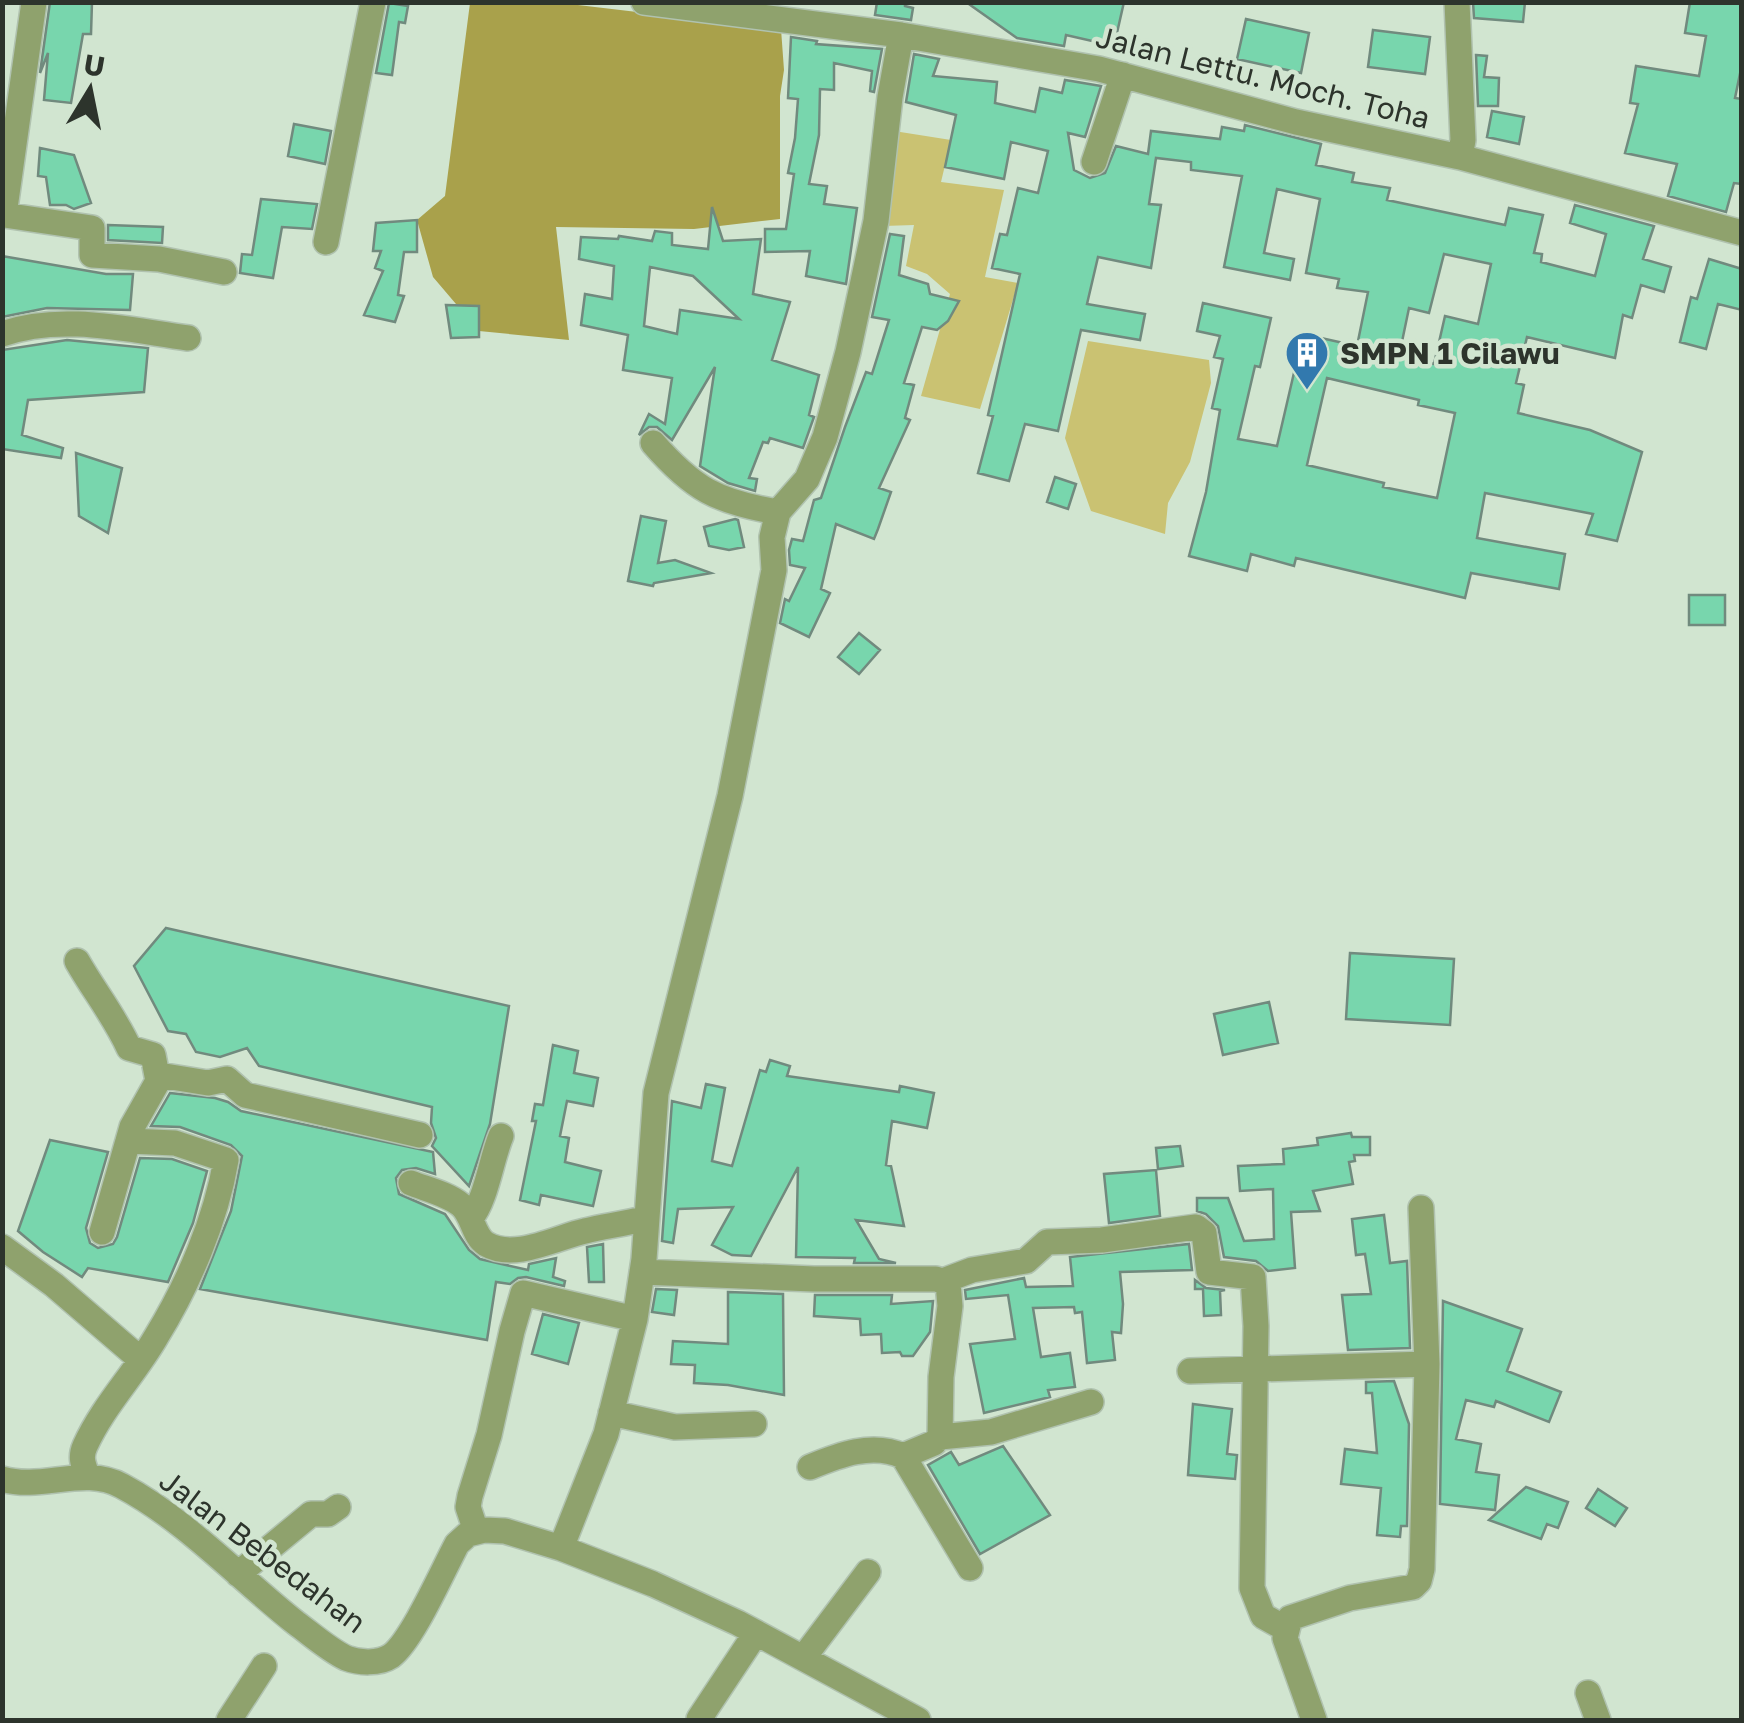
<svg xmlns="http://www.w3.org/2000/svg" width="1744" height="1723" font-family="'Golos Text',sans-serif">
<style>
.green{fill:#cac272}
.forest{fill:#a9a14b}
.building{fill:#78d6ad;stroke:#718a7e;stroke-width:2.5;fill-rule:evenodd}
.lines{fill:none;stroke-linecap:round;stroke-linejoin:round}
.minor-casing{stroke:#b0c2af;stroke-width:28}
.minor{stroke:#8fa26d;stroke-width:25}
.labels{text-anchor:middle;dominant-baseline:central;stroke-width:9;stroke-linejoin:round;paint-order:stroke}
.street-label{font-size:30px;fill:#2d342c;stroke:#d1e5d0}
.poi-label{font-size:30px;font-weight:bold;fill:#2d342c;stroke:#d1e5d0;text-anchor:start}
</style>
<rect width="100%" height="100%" fill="#d1e5d0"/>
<path class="green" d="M894,131L951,140L941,182L1004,190L985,277L1018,283L980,409L921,396L950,294L927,274L906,266L914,225L883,226Z
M1088,341L1209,360L1211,383L1190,462L1168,503L1165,534L1091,511L1065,438Z"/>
<path class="forest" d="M470,3H561L781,29L784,70L780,96V219L694,229L556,227L569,340L479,331L433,277L417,220L445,196Z"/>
<path class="building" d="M50,2H92L91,34H83L71,103L44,100L48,53L40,73Z
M877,2H905V6L913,8L911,20L875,15Z
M966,2H1124L1114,46L1066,35L1064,46L1017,38Z
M1473,2H1525L1523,22L1474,18Z
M1690,2H1742V64L1735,98L1742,99V184L1734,183L1726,212L1668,196L1677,164L1625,153L1638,104L1630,103L1636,66L1699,76L1706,36L1685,33Z
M389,3L408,6L405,23L399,22L392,75L376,73Z
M1246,19L1309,33L1301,73L1237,59Z
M1373,30L1430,37L1425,74L1368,67Z
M791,37L817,41L816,44L882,49L874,92L870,91L872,71L834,63V90L820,89L819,135L809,184L827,186L824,204L857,208L846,284L806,276L810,251L765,252V229H786L794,174L788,173L795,138L798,99L788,98Z
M914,54L939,59L933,76L997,82L995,103L1035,112L1040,88L1062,93L1065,80L1101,86L1085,137L1068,133L1074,170L1090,178L1105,173L1116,146L1148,154L1151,131L1220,139L1222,127L1244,131L1245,125L1321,144L1316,165L1354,173L1352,182L1390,188L1387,200L1505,225L1509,208L1543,215L1534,253L1542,254L1541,262L1595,276L1606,234L1570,223L1575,205L1654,226L1643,259L1671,267L1664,292L1641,285L1632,318L1623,315L1615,358L1527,337L1516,383L1524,385L1518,413L1590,430L1642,452L1617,541L1586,534L1593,514L1485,493L1477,538L1565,554L1559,589L1471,573L1465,598L1296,558L1294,566L1251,554L1247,571L1189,556L1206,492L1220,410L1212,408L1223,359L1214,357L1220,336L1197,331L1203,303L1271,318L1260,367L1255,366L1238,439L1277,446L1303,334L1357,346L1368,292L1337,288L1339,279L1306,273L1320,199L1277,189L1264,253L1294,259L1290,280L1224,267L1242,176L1191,170V162L1156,158L1149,204L1161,205L1151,268L1098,257L1087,304L1145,314L1140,340L1081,330L1058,431L1025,424L1009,481L978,473L993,416L988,415L1020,274L992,268L1000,234L1007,235L1018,188L1038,193L1048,151L1011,142L1004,179L945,167L956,115L906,102ZM1444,254L1491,264L1478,324L1445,316L1434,364L1399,356L1409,308L1429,313ZM1327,378L1419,400L1418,405L1455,413L1437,498L1383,487L1384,483L1307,465Z
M1476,55L1487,56L1484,77L1499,78L1498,106H1478Z
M1492,111L1524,117L1519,144L1487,137Z
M294,124L331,131L325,164L288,156Z
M40,148L74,155L91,203L74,209L66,205H50L46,177L38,176Z
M261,199L317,204L312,229L282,227L273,278L240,273L242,254L252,255Z
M712,207L723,241L761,239L753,294L790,302L772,360L819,375L809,415L814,417L803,448L770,438L768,443L763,442L749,478L757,479L755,491L728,483L700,466L715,367L672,440L657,427H649L639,435L649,414L665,424L672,378L623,370L628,335L581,325L585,294L612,299L614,266L579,259L581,237L618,239L619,236L652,241L655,231L672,233V245L708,249ZM650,267L693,276L739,319L680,310L677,334L644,326Z
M417,220V252H404L398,295L404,296L395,322L364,315L383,271L375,268L381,251H373L376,223Z
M108,225L163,227L162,243L108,240Z
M890,234L904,236L899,275L928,284L930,294L959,301L948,321L937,330L922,327L904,383L914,385L905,418L910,420L879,488L891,492L878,529L874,539L836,524L821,589L830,593L809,637L780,623L785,599L789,601L805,568L790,565L789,550L792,539L803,541L814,500L821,498L845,427L866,372L872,374L889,320L872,317Z
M2,256L106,274H133L130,310L47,308L2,317Z
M1709,259L1742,269V310L1718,304L1706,349L1680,342L1691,297L1697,299Z
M446,305L479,306V337L451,338Z
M67,340L148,348L144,392L28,400L22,435L63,448L61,458L2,449V350Z
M76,453L122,468L108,533L79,516Z
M1055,477L1076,484L1068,509L1047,502Z
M641,516L666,521L658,563L675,560L711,573L654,583L653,586L628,581Z
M735,519L738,520L744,547L729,550L709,546L704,527Z
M1689,595H1725V625H1689Z
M859,633L880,650L859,674L838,657Z
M166,928L509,1006L490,1124L469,1186L432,1146L436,1138L431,1123L432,1107L259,1066L247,1048L220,1057L196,1052L186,1034L168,1031L134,966Z
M1350,953L1454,959L1450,1025L1346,1019Z
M1269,1002L1278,1043L1223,1055L1214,1014Z
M553,1045L578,1051L574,1073L598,1078L593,1106L567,1101L560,1136L569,1138L565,1162L601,1171L593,1206L541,1195L539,1205L520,1200L536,1121H532L535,1104L543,1105Z
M770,1060L790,1066L787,1076L899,1092L900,1086L934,1093L927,1128L892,1121L886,1165L891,1166L904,1226L856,1220L879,1259L896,1263H854L855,1258L796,1257L798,1167L751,1256L732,1255L712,1245L733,1207L678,1209L673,1243L662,1241L672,1101L701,1108L706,1084L725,1088L712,1161L732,1166L760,1070L766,1072Z
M170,1093L215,1098L228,1102L241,1111L433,1152L435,1174L416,1168L402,1170L396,1178L399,1194L445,1214L469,1250L480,1259L528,1270L529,1264L556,1258L553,1277L565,1281L564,1286L526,1277L518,1278L510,1284L496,1282L487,1340L200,1289L231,1211L242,1156L231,1145L180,1127L151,1126Z
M1351,1133L1352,1137H1370V1155H1354L1355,1161L1349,1162L1353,1184L1313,1191L1320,1211L1291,1212L1295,1268L1268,1271L1256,1261L1224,1257L1218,1226L1206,1214L1197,1211V1198H1228L1244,1241L1274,1239L1273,1189L1240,1191L1238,1166L1284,1164L1283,1149L1318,1145L1317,1138Z
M50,1140L108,1152L86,1228L90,1243L98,1248L113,1244L117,1237L140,1158L172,1159L207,1171L193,1223L168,1282L88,1268L82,1277L43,1252L18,1231Z
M1180,1146L1183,1166L1158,1169L1156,1148Z
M1156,1170L1160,1216L1109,1223L1104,1174Z
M1384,1215L1390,1263L1407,1261L1410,1348L1348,1350L1342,1295L1371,1294L1365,1254L1356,1255L1352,1219Z
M603,1244L604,1282H589L587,1247Z
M1189,1244L1192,1270L1120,1272L1123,1304L1121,1333L1112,1332L1115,1360L1087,1363L1082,1312L1075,1313L1074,1307L1033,1308L1041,1357L1070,1353L1075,1387L1048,1390L1050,1397L984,1413L970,1344L1015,1339L1008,1295L966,1299L965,1290L1024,1278L1026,1287L1073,1286L1070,1257Z
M1195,1280L1206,1288L1225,1290L1220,1291L1221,1315L1204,1316L1203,1289H1195Z
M656,1289L677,1290L674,1315L652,1312Z
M728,1292L783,1294L784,1395L728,1385L694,1383L695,1365L671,1364L673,1341L728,1344Z
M815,1295H892L891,1304L933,1301L930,1332L913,1356H902L900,1352L882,1353L881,1334L861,1335L860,1319L814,1316Z
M1443,1301L1522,1329L1507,1371L1561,1392L1549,1422L1496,1401L1494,1407L1466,1400L1456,1439L1481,1444L1476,1472L1499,1475L1495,1510L1440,1504Z
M543,1314L579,1323L568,1364L532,1354Z
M1394,1381L1409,1424L1407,1526H1401L1400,1537L1377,1535L1381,1488L1341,1484L1345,1449L1377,1453L1372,1393H1366V1382Z
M1193,1404L1232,1409L1227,1454L1237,1455L1235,1479L1188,1475Z
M1003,1446L1050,1515L980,1554L928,1465L951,1452L959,1465Z
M1526,1487L1568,1502L1558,1528L1547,1524L1541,1539L1489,1520Z
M1598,1489L1627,1508L1615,1526L1586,1508Z"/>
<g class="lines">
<defs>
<path id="minor" d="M34,2L4,215L92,228V255L159,259L224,272
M644,2L901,35L1099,69L1296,122L1460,157L1742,233
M1457,2L1463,140L1460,157
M1094,162L1123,75
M326,242L373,2
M2,334C61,313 128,330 188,338
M653,443C693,489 717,502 778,512
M77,961C94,991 115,1017 129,1048L153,1055L158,1081L132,1127L102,1232
M159,1075L208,1083L227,1079L245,1095L420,1135
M411,1183C426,1189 448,1194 461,1205C473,1215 473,1236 486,1244C515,1261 557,1237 585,1231C605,1226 625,1224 646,1218
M471,1218C486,1200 491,1160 501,1136
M2,1247L54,1285L140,1359
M642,1272L814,1279H936L948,1283L950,1306L941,1377L940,1437L934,1443L903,1456C872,1442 839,1455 810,1467
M943,1281L972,1270L1026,1261L1047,1242L1102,1240L1196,1227L1204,1233L1209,1272L1253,1277L1256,1326L1252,1588L1263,1616L1286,1629
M1190,1371L1427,1364
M611,1413L675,1427L754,1424
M940,1437L991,1432L1091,1402
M903,1456L970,1568
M87,1475C83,1464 80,1457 85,1446C103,1406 134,1375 156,1337C188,1285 216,1220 226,1160L175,1143L128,1141
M2,1479C43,1491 84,1465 122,1486C186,1520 239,1578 296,1623C311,1634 329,1650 346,1658C359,1663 379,1664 391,1656C412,1641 443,1570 457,1544L468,1534L484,1530L505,1531L561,1548L653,1584L738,1623L918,1720
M476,1531L468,1507L470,1496L489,1435L512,1331L523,1293L635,1319
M561,1548L606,1434L635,1319L644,1259L656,1093L730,796L774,570L772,537L778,512L807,479L825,437L848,352L876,221L890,97L901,35
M238,1574L311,1514H328L338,1507
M804,1657L868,1572
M1588,1693L1598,1720
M699,1719L756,1633
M229,1720L264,1666
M1314,1720L1285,1638L1290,1618L1350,1598L1413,1587L1419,1581L1422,1569L1427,1364L1421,1208"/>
</defs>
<use href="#minor" class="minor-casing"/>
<use href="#minor" class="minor"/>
</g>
<defs>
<symbol id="building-pin" viewBox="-11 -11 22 30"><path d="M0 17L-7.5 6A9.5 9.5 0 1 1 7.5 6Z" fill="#3279ae" stroke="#d1e5d0"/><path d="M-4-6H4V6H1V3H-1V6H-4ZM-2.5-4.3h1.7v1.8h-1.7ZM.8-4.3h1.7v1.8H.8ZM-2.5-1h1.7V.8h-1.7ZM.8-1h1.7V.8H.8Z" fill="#fff"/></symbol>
</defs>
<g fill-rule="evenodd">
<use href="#building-pin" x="1282" y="328" width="50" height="68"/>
</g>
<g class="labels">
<g class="street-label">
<text transform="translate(1263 77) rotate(14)">Jalan Lettu. Moch. Toha</text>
<text transform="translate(263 1551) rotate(37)">Jalan Bebedahan</text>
</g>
<g class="poi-label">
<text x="1340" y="353">SMPN 1 Cilawu</text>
</g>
</g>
<rect width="1744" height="1723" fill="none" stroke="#2d342c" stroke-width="10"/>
<g transform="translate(90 90) rotate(10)" stroke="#d1e5d0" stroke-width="8" paint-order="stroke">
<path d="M0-8L18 38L0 25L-18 38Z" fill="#2d342c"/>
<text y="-15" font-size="28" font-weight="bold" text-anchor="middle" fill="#2d342c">U</text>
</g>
</svg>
